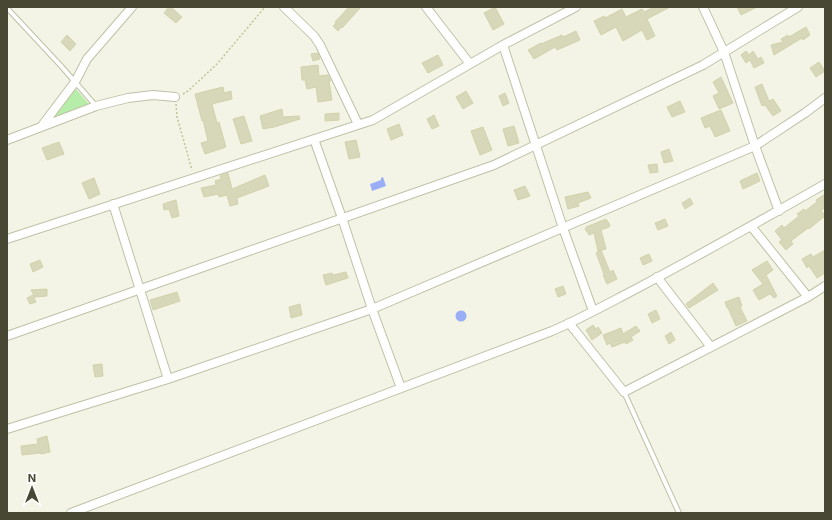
<svg xmlns="http://www.w3.org/2000/svg" width="832" height="520" font-family="Inter,sans-serif">
<style>
.green{fill:#b5eda9}
.water{fill:#9aaef8}
.building{fill:#d7d7b9;stroke:#d3d2ab}
.lines{fill:none;stroke-linecap:round;stroke-linejoin:round}
.lane-casing{stroke:#bfc1a6;stroke-width:6}
.street-casing{stroke:#bfc1a6;stroke-width:10}
.path{stroke:#c3c496;stroke-width:1.5;stroke-dasharray:2 2;stroke-linecap:butt}
.lane{stroke:#fff;stroke-width:4}
.street{stroke:#fff;stroke-width:8}
</style>
<rect width="100%" height="100%" fill="#f3f4e5"/>
<path class="green" d="M75,88L89,104V105L52,119V117Z"/>
<path class="water" d="M383,177L386,186L372,191L370,184L381,180V178Z
M455.5 316a5.5 5.5 0 1 1 11 0a5.5 5.5 0 1 1-11 0Z"/>
<path class="building" d="M169,7H171L182,17L176,23L164,13Z
M349,7H361L342,28L341,27L338,31L333,26L336,23L335,22Z
M495,7L504,24L493,30L484,13Z
M654,7H670L647,19L655,36L647,40L642,30L623,41L616,27L601,35L594,21L604,16L605,18L622,9L626,17L642,9L644,12Z
M737,7H757L741,15Z
M806,27L810,35L803,40L802,38L774,55L771,45L783,42L781,39L788,35L789,37Z
M576,31L580,40L557,50L555,47L534,59L528,50L541,43V44L562,35L563,37Z
M67,35L76,44L70,51L61,42Z
M746,51L749,55L753,51L758,59L761,57L764,63L754,68L750,60L746,63L741,55Z
M318,53L320,59L313,61L311,54Z
M438,55L443,65L428,73L422,63Z
M819,62L825,71L816,77L810,68Z
M318,65L319,76L328,75L331,81H329L332,100L318,102L316,87L307,89L305,80H302L301,67Z
M721,77L733,103L719,109L713,96L719,93L713,82Z
M762,84L769,101L773,99L781,111L773,116L765,105L762,106L755,87Z
M223,87L224,93L231,91L232,99L212,104L217,123L219,122L226,147L205,154L201,143L208,141L203,120L202,121L195,94Z
M466,91L473,103L463,109L456,97Z
M505,93L509,103L503,106L499,96Z
M680,101L685,112L672,117L667,107Z
M282,109L283,117L299,116L300,119L274,127L263,129L260,116Z
M721,110L730,131L715,137L710,126L705,128L701,118Z
M339,113V120L325,121V114Z
M434,115L439,126L432,129L427,119Z
M244,116L252,141L241,144L233,119Z
M399,124L403,135L391,140L387,129Z
M514,126L519,143L508,146L503,129Z
M483,127L492,150L480,155L471,131Z
M356,140L360,157L349,159L345,142Z
M59,142L64,154L47,160L42,148Z
M669,149L673,161L664,163L661,152Z
M657,164L658,172L650,173L648,165Z
M228,173L232,189L265,175L269,186L237,198L238,204L230,206L227,195L219,197L218,194L204,197L201,188L216,185L215,181L221,179L220,176Z
M757,173L760,181L743,189L740,181Z
M94,178L100,194L89,199L82,183Z
M525,186L530,196L518,200L514,190Z
M588,192L591,198L578,203L579,206L568,209L565,197Z
M825,194V208L821,210L825,216L809,229L808,228L791,241L793,244L786,250L779,242L782,240L775,231L782,225L784,228L799,216L797,214L804,209L805,211L817,202L816,200Z
M690,198L693,204L685,209L682,203Z
M176,200L179,216L172,218L169,209L164,210L163,204Z
M606,219L610,225L609,227L601,230L606,249L598,251L594,233L589,235L585,229L586,228V227Z
M665,219L668,226L658,230L655,223Z
M601,250L610,272L613,270L617,279L607,284L603,275L604,274L596,253Z
M825,250V273L817,278L809,266L807,268L802,259L811,254L813,257Z
M649,254L652,261L643,265L640,258Z
M40,260L43,267L33,272L30,264Z
M767,261L773,270L766,275L777,296L774,298L770,294L759,300L753,290L763,284L752,270Z
M346,272L348,278L326,285L323,275L332,273L333,275Z
M713,283L718,290L689,308L686,304Z
M563,286L566,294L558,297L555,289Z
M47,289V296L35,297L31,290Z
M177,292L180,301L153,310L150,300Z
M33,295L36,302L30,304L27,298Z
M739,297L742,306L740,307L747,321L736,326L728,308H727L725,302Z
M300,304L302,315L291,318L289,307Z
M656,310L660,319L652,323L648,314Z
M593,325L596,329L598,327L602,333L592,340L586,330Z
M636,326L640,331L631,337L633,340L626,344L625,342L612,347L610,343L607,345L603,335L621,328L623,334Z
M671,332L675,340L669,344L665,336Z
M102,364L103,376L95,377L93,365Z
M47,436L50,452L41,454L40,453L22,455L21,446L38,444L37,439Z"/>
<g class="lines">
<defs>
<path id="lane" d="M7,8L62,67L96,106
M624,392L679,513"/>
<path id="street" d="M284,7L314,36L320,45L358,124
M426,7L470,64
M703,7L724,52L755,146L779,211
M503,45L563,228L593,311
M41,127L75,82L87,59L132,7
M314,139L342,218L372,309L401,388
M7,140L96,106L128,98L153,95L175,97
M113,204L168,379
M751,226L808,297
M7,239L373,120L503,45L576,7
M657,277L711,347
M569,323L624,392L808,297L825,286
M7,336L494,165L703,65L798,7
M7,429L168,379L372,309L755,146L805,113L825,98
M71,513L552,331C580,319 607,304 634,290C698,256 762,220 825,184"/>
</defs>
<use href="#lane" class="lane-casing"/>
<use href="#street" class="street-casing"/>
<path class="path" d="M183,94L188,91L217,64L265,7
M176,104L177,117L192,170"/>
<use href="#lane" class="lane"/>
<use href="#street" class="street"/>
</g>
<rect width="832" height="520" fill="none" stroke="#474734" stroke-width="16"/>
<g transform="translate(32 488)" stroke="#ffffff" stroke-width="3" paint-order="stroke">
<path d="M0-3L7 15L0 10L-7 15Z" fill="#474734"/>
<text y="-6" font-size="11" font-weight="bold" text-anchor="middle" fill="#474734">N</text>
</g>
</svg>
